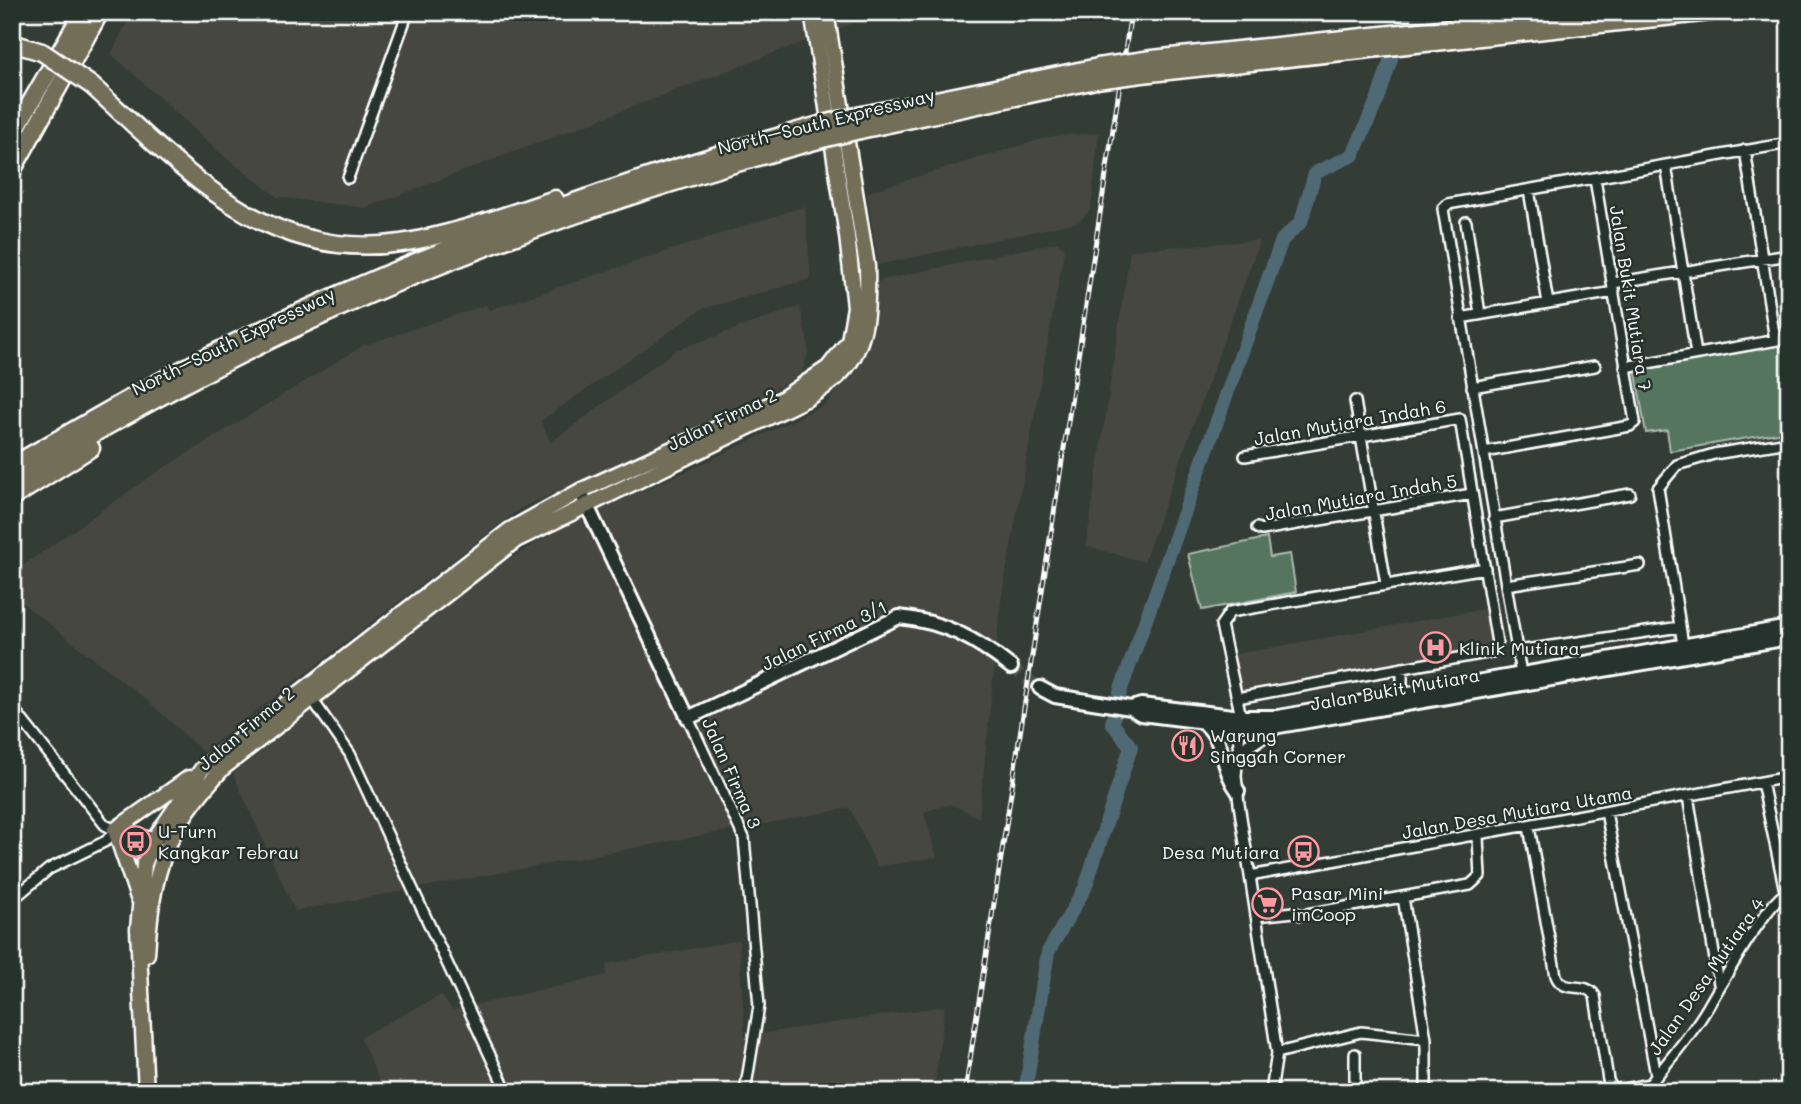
<svg xmlns="http://www.w3.org/2000/svg" width="1801" height="1104" font-family="Mali,sans-serif">
<style>
.built{fill:#444640}
.green{fill:#54745e;stroke:#aabaae;stroke-width:2}
.lines{fill:none;stroke-linecap:round;stroke-linejoin:round}
.river{stroke:#4f6b75;stroke-width:14}
.secondary-tunnel{stroke:#48504a;stroke-width:12;stroke-dasharray:12 6;stroke-linecap:butt}
.street-casing{stroke:#fff;stroke-width:14}
.secondary-casing{stroke:#fff;stroke-width:18}
.primary-casing{stroke:#fff;stroke-width:19}
.highway-casing{stroke:#fff;stroke-width:21}
.street{stroke:#26332d;stroke-width:9}
.secondary{stroke:#26332d;stroke-width:12}
.primary{stroke:#726e59;stroke-width:14}
.highway{stroke:#726e59;stroke-width:16}
.rail-casing{stroke:#fff;stroke-width:5}
.rail{stroke:#26332d;stroke-width:2.5;stroke-dasharray:8;stroke-linecap:butt}
.highway-bridge-casing{stroke:#fff;stroke-width:21;stroke-linecap:butt}
.highway-bridge{stroke:#726e59;stroke-width:16}
.labels{text-anchor:middle;dominant-baseline:central;stroke-width:5;stroke-linejoin:round;paint-order:stroke}
.street-label{font-size:18px;fill:#fff;stroke:#26332d}
.poi-label{font-size:18px;fill:#fff;stroke:#26332d;text-anchor:start}
</style>
<rect width="100%" height="100%" fill="#343c36"/>
<filter id="ink" filterUnits="userSpaceOnUse"><feTurbulence type="fractalNoise" baseFrequency=".0143" numOctaves="2"/><feDisplacementMap in="SourceGraphic" scale="14" xChannelSelector="R" yChannelSelector="G"/><feConvolveMatrix kernelMatrix="1 2 1 2 8 2 1 2 1" color-interpolation-filters="sRGB"/></filter>
<g filter="url(#ink)">
<path class="built" d="M12,12H57L53,19L12,23Z
M132,12H900L872,16L366,208L277,197L225,157L111,54Z
M1099,133L1091,209L1079,222L878,265L867,192L1052,136Z
M805,206L811,279L702,309L541,421L551,442L676,350L800,306L809,350L802,374L758,399L520,509L203,752L148,701L12,595V573L155,473L364,345L486,305L489,310Z
M1260,240L1144,562L1086,546L1130,250Z
M1058,242L1065,248L1001,601L979,818L951,804L924,812L937,857L877,867L850,808L295,911L233,774L474,580L574,520L685,472L826,404L861,353L874,284L881,280Z
M1488,608L1496,652L1241,700L1231,655Z
M739,940L745,1036L945,1006L934,1092H384L360,1037L441,995L452,1010L606,975L607,964Z"/>
<path class="green" d="M1789,342V431L1670,451L1667,430L1646,433L1635,368Z
M1267,538L1270,557L1290,554L1296,592L1202,610L1188,554Z"/>
<g class="lines">
<path class="river" d="M1025,1092L1048,952L1085,888L1131,747L1112,723L1121,689L1282,240L1301,222L1315,173L1353,155L1379,96L1406,12"/>
<path class="secondary-tunnel" d="M1011,667L1040,688"/>
<defs>
<path id="street" d="M1745,150L1775,340
M1666,165L1696,354
M348,178L408,12
M1529,190L1548,303
M1466,222L1480,314
M1613,283L1789,255
M1460,318L1614,292
M1625,367L1789,338
M1472,387L1595,366
M1355,401L1386,584
M1484,452L1630,426L1635,422L1595,179
M1494,518L1630,494
M1257,528L1262,530L1472,494
M1506,585L1640,565
M1518,651L1680,627
M1684,651L1658,488L1677,465L1714,454L1789,442
M1526,678L1521,674L1443,209L1448,204L1789,143
M1390,695L1402,684V668
M310,696L350,754L507,1092
M1237,698L1492,652L1497,643L1460,419L1245,456
M12,707L105,825L115,830L160,839
M688,718L744,838L759,1006L745,1092
M1762,782L1785,891
M1688,796L1719,984
M1606,812L1656,1075
M1529,827L1556,976C1564,995 1585,980 1595,996L1608,1080L1611,1087L1618,1090L1650,1084C1669,1060 1690,1037 1706,1010C1720,987 1767,900 1789,891
M1250,876L1789,777
M12,900L49,869L106,841L115,830
M1257,916L1294,912L1301,915L1470,885L1480,876L1478,837
M1277,1053L1361,1032L1426,1039L1403,897
M1271,1092L1277,1053L1239,804L1236,776L1241,717L1221,625L1230,612L1485,568
M1355,1092V1054
M1426,1092V1039"/>
<path id="secondary" d="M580,491L688,718L899,617C945,622 976,639 1011,667
M1040,688L1055,696L1131,708L1141,705L1241,717H1278L1789,627
M1131,708L1141,714L1262,729L1789,638
M1203,722C1226,741 1221,769 1238,791
M1237,761L1247,746L1272,730"/>
<path id="primary" d="M138,898L115,830L189,778
M147,954C152,870 165,829 224,767L516,540L806,399C818,391 832,383 842,372C869,344 868,302 867,266L826,12
M146,1092L138,929L144,864L155,838L202,769L510,530L580,491L782,399L828,368L849,341L855,307L847,236L812,12"/>
<path id="highway" d="M12,43L42,52
M1152,59L1602,12
M1150,73L1711,12
M91,85C183,168 264,263 401,243C453,235 506,215 555,199
M857,116L1098,67
M860,130L1096,80
M12,135L83,12
M12,171L100,12
M12,466C76,429 140,391 206,357C401,259 609,184 819,125
M12,481C103,427 196,375 291,330C460,250 642,188 822,139
M12,498L91,448"/>
</defs>
<use href="#street" class="street-casing"/>
<use href="#secondary" class="secondary-casing"/>
<use href="#primary" class="primary-casing"/>
<use href="#highway" class="highway-casing"/>
<use href="#street" class="street"/>
<use href="#secondary" class="secondary"/>
<use href="#primary" class="primary"/>
<use href="#highway" class="highway"/>
<defs>
<path id="rail" d="M965,1092L1131,12"/>
</defs>
<use href="#rail" class="rail-casing"/>
<use href="#rail" class="rail"/>
<defs>
<path id="highway-bridge" d="M42,52L91,85
M1098,67L1152,59
M1096,80L1150,73
M819,125L857,116
M822,139L860,130"/>
</defs>
<use href="#highway-bridge" class="highway-bridge-casing"/>
<use href="#highway-bridge" class="highway-bridge"/>
</g>
</g>
<defs>
<symbol id="hospital-ring" viewBox="-11 -11 22 22"><circle r="9.5" fill="#26332d" stroke="#ff9aa2" stroke-width="1.5"/><path d="M-5-5h3v3.5h4V-5h3V5h-3V1.5h-4V5h-3Z" fill="#ff9aa2"/></symbol>
<symbol id="restaurant-ring" viewBox="-11 -11 22 22"><circle r="9.5" fill="#26332d" stroke="#ff9aa2" stroke-width="1.5"/><path d="M-5-6h1v4h1v-4h1v4h1v-4h1v5L-1.5 .5V6h-2V.5L-5-1ZM5-6V6H3V1.5H1.5Q1.5-4 5-6Z" fill="#ff9aa2"/></symbol>
<symbol id="bus-ring" viewBox="-11 -11 22 22"><circle r="9.5" fill="#26332d" stroke="#ff9aa2" stroke-width="1.5"/><path d="M-5-6H5V4H4V6H2V4H-2V6H-4V4H-5ZM-3.5-4V0h7V-4ZM-3.5 1.2v1.5H-2V1.2ZM2 1.2v1.5H3.5V1.2Z" fill="#ff9aa2"/></symbol>
<symbol id="supermarket-ring" viewBox="-11 -11 22 22"><circle r="9.5" fill="#26332d" stroke="#ff9aa2" stroke-width="1.5"/><path d="M-6-5.5h2.5l.6 2H6L4.5 2H-2.5L-4.4-4H-6ZM-1.5 3.2a1.3 1.3 0 1 0 .1 0ZM3 3.2a1.3 1.3 0 1 0 .1 0Z" fill="#ff9aa2"/></symbol>
</defs>
<g fill-rule="evenodd">
<use href="#hospital-ring" x="1418" y="630" width="35" height="35"/>
<use href="#restaurant-ring" x="1170" y="728" width="35" height="35"/>
<use href="#bus-ring" x="118" y="824" width="35" height="35"/>
<use href="#bus-ring" x="1286" y="834" width="35" height="35"/>
<use href="#supermarket-ring" x="1250" y="886" width="35" height="35"/>
</g>
<g class="labels">
<g class="street-label">
<text transform="translate(826 121) rotate(-14)">North–South Expressway</text>
<text transform="translate(1631 298) rotate(81)">Jalan Bukit Mutiara 7</text>
<text transform="translate(233 341) rotate(-26)">North–South Expressway</text>
<text transform="translate(722 419) rotate(-26)">Jalan Firma 2</text>
<text transform="translate(1350 422) rotate(-10)">Jalan Mutiara Indah 6</text>
<text transform="translate(1361 497) rotate(-10)">Jalan Mutiara Indah 5</text>
<text transform="translate(824 635) rotate(-26)">Jalan Firma 3/1</text>
<text transform="translate(1395 689) rotate(-10)">Jalan Bukit Mutiara</text>
<text transform="translate(246 728) rotate(-40)">Jalan Firma 2</text>
<text transform="translate(732 773) rotate(66)">Jalan Firma 3</text>
<text transform="translate(1517 812) rotate(-10)">Jalan Desa Mutiara Utama</text>
<text transform="translate(1706 976) rotate(-55)">Jalan Desa Mutiara 4</text>
</g>
<g class="poi-label">
<text x="1459" y="648">Klinik Mutiara</text>
<text x="1210" y="735">Warung<tspan x="1210" dy="21">Singgah Corner</tspan></text>
<text x="158" y="831">U-Turn<tspan x="158" dy="21">Kangkar Tebrau</tspan></text>
<text x="1280" y="852" text-anchor="end">Desa Mutiara</text>
<text x="1291" y="893">Pasar Mini<tspan x="1291" dy="21">imCoop</tspan></text>
</g>
</g>
<rect width="1801" height="1104" fill="none" stroke="#26332d" stroke-width="42"/>
<rect x="21" y="21" width="1759" height="1062" fill="none" stroke="#fff" stroke-width="2.5" filter="url(#ink)"/>
</svg>
